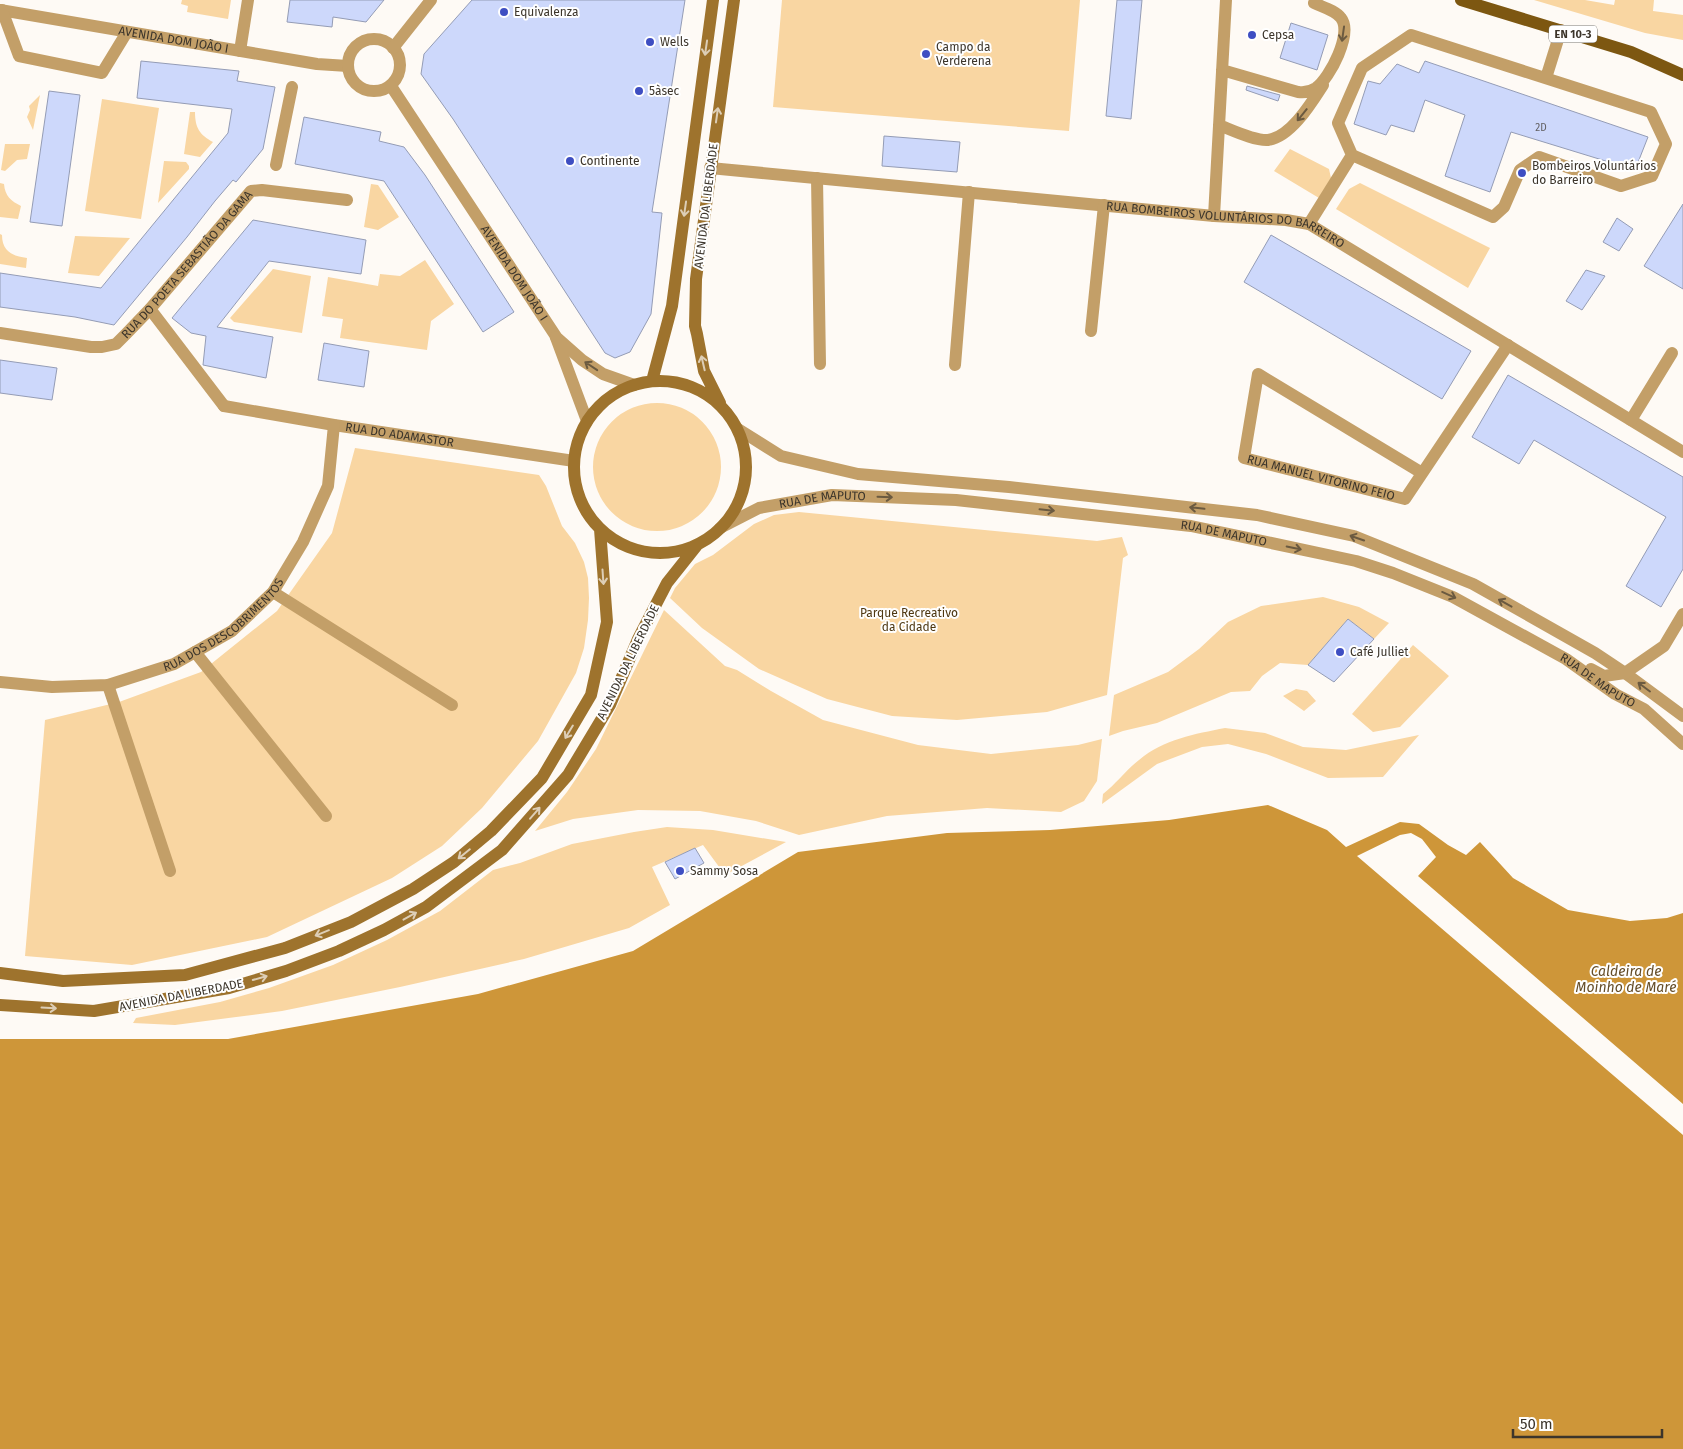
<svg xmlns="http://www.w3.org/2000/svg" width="1683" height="1449" font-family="'Fira Sans',sans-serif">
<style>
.green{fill:#f9d6a2}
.water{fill:#ce9639}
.building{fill:#cdd8fb;stroke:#949cb5}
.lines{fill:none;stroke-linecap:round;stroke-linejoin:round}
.service{stroke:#c39f68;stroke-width:12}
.pedestrian{stroke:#c39f68;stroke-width:12}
.minor{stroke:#c39f68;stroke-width:12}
.secondary{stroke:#9e732d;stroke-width:12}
.primary{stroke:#7d5711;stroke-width:12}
.oneway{stroke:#6b5a40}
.oneway2{stroke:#ddceb6}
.poi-dot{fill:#3e4ec2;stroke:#fff;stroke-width:2}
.labels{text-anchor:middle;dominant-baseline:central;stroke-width:4;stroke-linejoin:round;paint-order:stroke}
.number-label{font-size:10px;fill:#605e5f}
.shield{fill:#fff;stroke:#76726b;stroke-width:1}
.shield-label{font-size:11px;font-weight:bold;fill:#3c352b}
.poi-label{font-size:12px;fill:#3c352b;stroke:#fff;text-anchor:start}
.street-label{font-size:12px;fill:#3c352b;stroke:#fff}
.park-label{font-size:12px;fill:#4f3812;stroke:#fff}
.water-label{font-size:14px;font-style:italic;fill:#654d28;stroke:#fff}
</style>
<rect width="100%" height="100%" fill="#fefaf5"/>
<path class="green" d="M182,0H231L228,19L187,12L188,6L181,4Z
M782,0H1080L1069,131L773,107Z
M1534,0H1585L1614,5L1615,0H1654L1653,11L1683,15V40L1645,33Z
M40,95L33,130L27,117L30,110L29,106Z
M102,99L159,108L141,219L85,211Z
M190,112H195C195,128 200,135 213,142L200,157L184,154Z
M5,144H30L27,159L17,160L5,171L1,170Z
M1290,149L1329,169L1331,178L1319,198L1274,171Z
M164,161L186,162L189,166V169L158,203Z
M0,183L4,184C5,196 11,201 21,206L18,219L0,217Z
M1360,183L1490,248L1468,288L1336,209L1349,189Z
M371,184L378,185L399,217L378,230L364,227Z
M0,234L2,235C2,251 12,256 27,258L26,268L0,264Z
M75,236L130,238L99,276L68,273Z
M425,260L454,304L431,321L427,350L340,338L343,319L322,316L328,277L378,286L380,274L400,276Z
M273,269L311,276L302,333L234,322L230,318Z
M593 467a64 64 0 1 1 128 0a64 64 0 1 1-128 0Z
M355,448L539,475L546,486L562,526L575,543L584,562L588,578L589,598L588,620L584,648L576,673L538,741L482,808L442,846L392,878L267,937L132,965L25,956L45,720L119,702L201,672L277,611L332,533Z
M799,512L1097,541L1122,537L1128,555L1123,558L1107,695L1047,712L957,720L892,716L827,699L759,669L702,628L670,598L675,588L695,564L713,555L754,524L774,515Z
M1323,597L1359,607L1389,623L1374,639L1348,619L1308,665L1280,663L1262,676L1250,691L1231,692L1157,723L1123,731L1109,736L1114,695L1168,672L1199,649L1228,622L1261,606Z
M664,610L725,666L737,670L771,691L823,720L918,745L991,754L1078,745L1102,739L1097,781L1084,801L1061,812L987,808L887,816L799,835L756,821L700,811L638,810L573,819L535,831L567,792L596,749Z
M1413,645L1449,676L1400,727L1373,732L1352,714Z
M1296,689L1307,691L1316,701L1304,711L1283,696Z
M1225,728L1265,733L1303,747L1346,750L1419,735L1383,777L1328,778L1266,754L1228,744L1202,747L1157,764L1102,804L1103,794C1116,784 1126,770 1139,760C1164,739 1195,734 1225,728Z
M667,827L713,830L786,842L725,875L703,845L652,867L670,905L629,928L524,959L400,987L282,1011L175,1025L133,1023L136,1018L220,1002L269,988L333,965L387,940L440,911L493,870L520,863L572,844L634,832Z"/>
<path class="water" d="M1268,805L1327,830L1346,847L1400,822L1419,824L1448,845L1466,855L1480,842L1513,878L1568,910L1630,921L1667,918L1683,913V1104L1418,876L1436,857L1422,839L1411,833L1400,835L1357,856L1683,1135V1449H0V1039H228L478,994L633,951L798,852L947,833L1050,830L1169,820Z"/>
<path class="building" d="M290,0H384L366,22L333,17L332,27L287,22Z
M472,0H685L652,212L662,213L651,314L630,352L615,358L605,353L453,119L421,74L424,54Z
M1117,0H1142L1131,119L1106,116Z
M1291,23L1328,35L1317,70L1280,58Z
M141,61L239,71L237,81L275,87L263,149L236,182L233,180L215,201L187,237L114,325L75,317L0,307V273L101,288L228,133L232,109L137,98Z
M1425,61L1648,137L1635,170L1511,132L1490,192L1445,176L1465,115L1425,100L1414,132L1391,125L1386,135L1354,124L1368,81L1380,84L1397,64L1419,73Z
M1247,86L1280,95L1278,101L1246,90Z
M49,91L80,95L62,226L30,222Z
M304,117L381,132L379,141L404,147L425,175L514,312L483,332L384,181L295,164Z
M884,136L960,142L957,172L882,166Z
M1683,204V289L1644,266Z
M1617,218L1633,229L1619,251L1603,242Z
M253,220L366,240L361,274L269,261L217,327L273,337L266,378L203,365L206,336L191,333L172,318Z
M1271,235L1471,351L1442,399L1244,282Z
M1586,270L1605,276L1582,310L1566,301Z
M324,343L369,351L364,387L318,380Z
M0,360L57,368L52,400L0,393Z
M1508,375L1683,477V569L1661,607L1626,586L1666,517L1534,440L1519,464L1472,437Z
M1348,619L1374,639L1334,682L1308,665Z
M695,848L704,863L675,879L665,862Z"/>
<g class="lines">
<path class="service" d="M1411,35L1651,112L1666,144L1652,176L1621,186L1539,157L1520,170L1504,207L1493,217L1352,155L1338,123L1362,68Z
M1222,70L1298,92C1305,93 1310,92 1316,88C1330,78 1353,33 1341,18C1335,10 1322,7 1314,3
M1546,78L1561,30
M1219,125C1232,130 1255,141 1268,140C1291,137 1312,102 1323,85
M1214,216L1226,0
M1309,224L1352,155"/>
<path class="pedestrian" d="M276,165L292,87
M150,309L224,406"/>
<g class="minor">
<path id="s1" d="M0,10L317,64L348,66"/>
<path d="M2,10L19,56L102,73L127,32"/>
<circle cx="374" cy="65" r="26"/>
<path d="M393,48L431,0"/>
<path d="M240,51L248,0"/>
<path id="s2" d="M391,86L555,335L587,421"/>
<path id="s3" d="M710,168L1214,216L1286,220L1309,224L1683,452"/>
<path d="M817,178L820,364"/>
<path d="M1091,331L1104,205"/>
<path id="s4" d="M0,333L91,347H102L116,344L126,334L150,309L251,191L262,190L347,200"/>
<path d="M556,337L582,360L603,374L634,385"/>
<path d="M955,365L969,192"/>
<path id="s5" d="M224,406L334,425L574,461"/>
<path d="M1631,420L1672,353"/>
<path d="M738,429L781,456L858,474L1009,487L1257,515L1354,536L1473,584L1595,653L1625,673L1683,716"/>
<path id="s6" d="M1422,473L1258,374L1244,458L1405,499L1508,345"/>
<path id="s7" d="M720,528L759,508L832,495L956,500L1191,526L1356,561L1393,573L1453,597L1566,659L1615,694L1644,709L1683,744"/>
<path d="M273,592L452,705"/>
<path d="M195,652L326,816"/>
<path d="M1591,669L1604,676L1625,673L1664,646L1683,614"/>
<path id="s8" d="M0,682L52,687L108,685L174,664L232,631L273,592L303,542L328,486L334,425"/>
<path d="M108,685L170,871"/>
</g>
<path class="secondary" d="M652,381L672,306L713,0
M574 467a86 86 0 1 1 172 0a86 86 0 1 1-172 0Z
M720,403L704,371L697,334L695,326L696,279L734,0
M0,973L63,981L185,975L285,948L351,922L413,889L454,862L491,831L542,778L591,695L607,622L600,529
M0,1005L94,1011L229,988L286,971L339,951L384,930L426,907L502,850L568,775L610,705L638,639L667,583L698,544"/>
<path class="primary" d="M1461,0L1631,52L1683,75"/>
</g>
<defs><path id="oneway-shaft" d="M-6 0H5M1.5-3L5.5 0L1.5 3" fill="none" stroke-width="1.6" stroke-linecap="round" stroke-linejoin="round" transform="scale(1.25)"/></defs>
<g class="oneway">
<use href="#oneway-shaft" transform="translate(1343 34) rotate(98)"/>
<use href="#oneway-shaft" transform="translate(1302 115) rotate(129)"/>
<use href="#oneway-shaft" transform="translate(591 366) rotate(-146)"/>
<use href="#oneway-shaft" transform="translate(885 497) rotate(2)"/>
<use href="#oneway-shaft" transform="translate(1197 508) rotate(-174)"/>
<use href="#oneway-shaft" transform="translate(1047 510) rotate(6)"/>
<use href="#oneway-shaft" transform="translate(1357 538) rotate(-161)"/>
<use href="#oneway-shaft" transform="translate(1294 548) rotate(12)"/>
<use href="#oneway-shaft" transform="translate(1449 595) rotate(24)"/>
<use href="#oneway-shaft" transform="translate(1505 603) rotate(-151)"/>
<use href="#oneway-shaft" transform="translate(1644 687) rotate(-143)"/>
</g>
<g class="oneway2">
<use href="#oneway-shaft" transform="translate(706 48) rotate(98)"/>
<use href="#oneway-shaft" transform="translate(717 115) rotate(-82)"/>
<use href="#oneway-shaft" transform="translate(685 209) rotate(98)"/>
<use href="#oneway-shaft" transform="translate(703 363) rotate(-103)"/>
<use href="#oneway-shaft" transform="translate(603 577) rotate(86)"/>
<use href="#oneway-shaft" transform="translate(569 732) rotate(121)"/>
<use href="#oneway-shaft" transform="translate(535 813) rotate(-49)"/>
<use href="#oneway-shaft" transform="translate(464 854) rotate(141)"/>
<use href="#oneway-shaft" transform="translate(410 916) rotate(-29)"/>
<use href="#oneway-shaft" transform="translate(322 933) rotate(158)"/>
<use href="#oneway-shaft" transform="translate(260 978) rotate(-16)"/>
<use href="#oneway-shaft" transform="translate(49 1008) rotate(3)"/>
</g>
<g class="poi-dot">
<circle cx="504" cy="12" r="5"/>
<circle cx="1252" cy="35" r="5"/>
<circle cx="650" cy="42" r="5"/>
<circle cx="926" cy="54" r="5"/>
<circle cx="639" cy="91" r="5"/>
<circle cx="570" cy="161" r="5"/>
<circle cx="1522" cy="173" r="5"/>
<circle cx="1340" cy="652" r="5"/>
<circle cx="680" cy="871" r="5"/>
</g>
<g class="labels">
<g class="number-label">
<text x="1541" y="128">2D</text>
</g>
<rect class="shield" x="1549" y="25.5" width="48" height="17" rx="4"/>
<g class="shield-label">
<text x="1573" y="34">EN 10-3</text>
</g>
<g class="poi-label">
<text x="514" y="12">Equivalenza</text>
<text x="1262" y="35">Cepsa</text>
<text x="660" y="42">Wells</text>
<text x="936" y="47">Campo da<tspan x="936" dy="14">Verderena</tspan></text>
<text x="649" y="91">5àsec</text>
<text x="580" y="161">Continente</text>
<text x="1532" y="166">Bombeiros Voluntários<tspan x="1532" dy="14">do Barreiro</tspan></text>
<text x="1350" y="652">Café Julliet</text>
<text x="690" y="871">Sammy Sosa</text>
</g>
<g class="street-label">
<text stroke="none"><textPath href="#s1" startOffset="176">AVENIDA DOM JOÃO I</textPath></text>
<text transform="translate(706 206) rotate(-83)">AVENIDA DA LIBERDADE</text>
<text stroke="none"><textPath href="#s3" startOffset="520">RUA BOMBEIROS VOLUNTÁRIOS DO BARREIRO</textPath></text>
<text stroke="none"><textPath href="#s4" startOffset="224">RUA DO POETA SEBASTIÃO DA GAMA</textPath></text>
<text stroke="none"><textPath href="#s2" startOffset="224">AVENIDA DOM JOÃO I</textPath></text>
<text stroke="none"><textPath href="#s5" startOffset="178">RUA DO ADAMASTOR</textPath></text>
<text stroke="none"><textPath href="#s6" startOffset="356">RUA MANUEL VITORINO FEIO</textPath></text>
<text stroke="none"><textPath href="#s7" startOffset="108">RUA DE MAPUTO</textPath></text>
<text stroke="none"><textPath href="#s7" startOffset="512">RUA DE MAPUTO</textPath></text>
<text stroke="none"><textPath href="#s8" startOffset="241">RUA DOS DESCOBRIMENTOS</textPath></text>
<text transform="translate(628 662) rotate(-64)">AVENIDA DA LIBERDADE</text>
<text stroke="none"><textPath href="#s7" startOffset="918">RUA DE MAPUTO</textPath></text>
<text transform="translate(181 995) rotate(-11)">AVENIDA DA LIBERDADE</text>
</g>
<g class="park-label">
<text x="909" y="613">Parque Recreativo<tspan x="909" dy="14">da Cidade</tspan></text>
</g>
<g class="water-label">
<text x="1626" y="971">Caldeira de<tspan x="1626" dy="16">Moinho de Maré</tspan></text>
</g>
</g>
<path d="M1513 1429v8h149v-8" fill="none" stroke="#3c352b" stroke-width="2.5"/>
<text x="1520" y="1429" font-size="15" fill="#3c352b" stroke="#ffffff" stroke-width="4" paint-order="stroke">50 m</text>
</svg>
